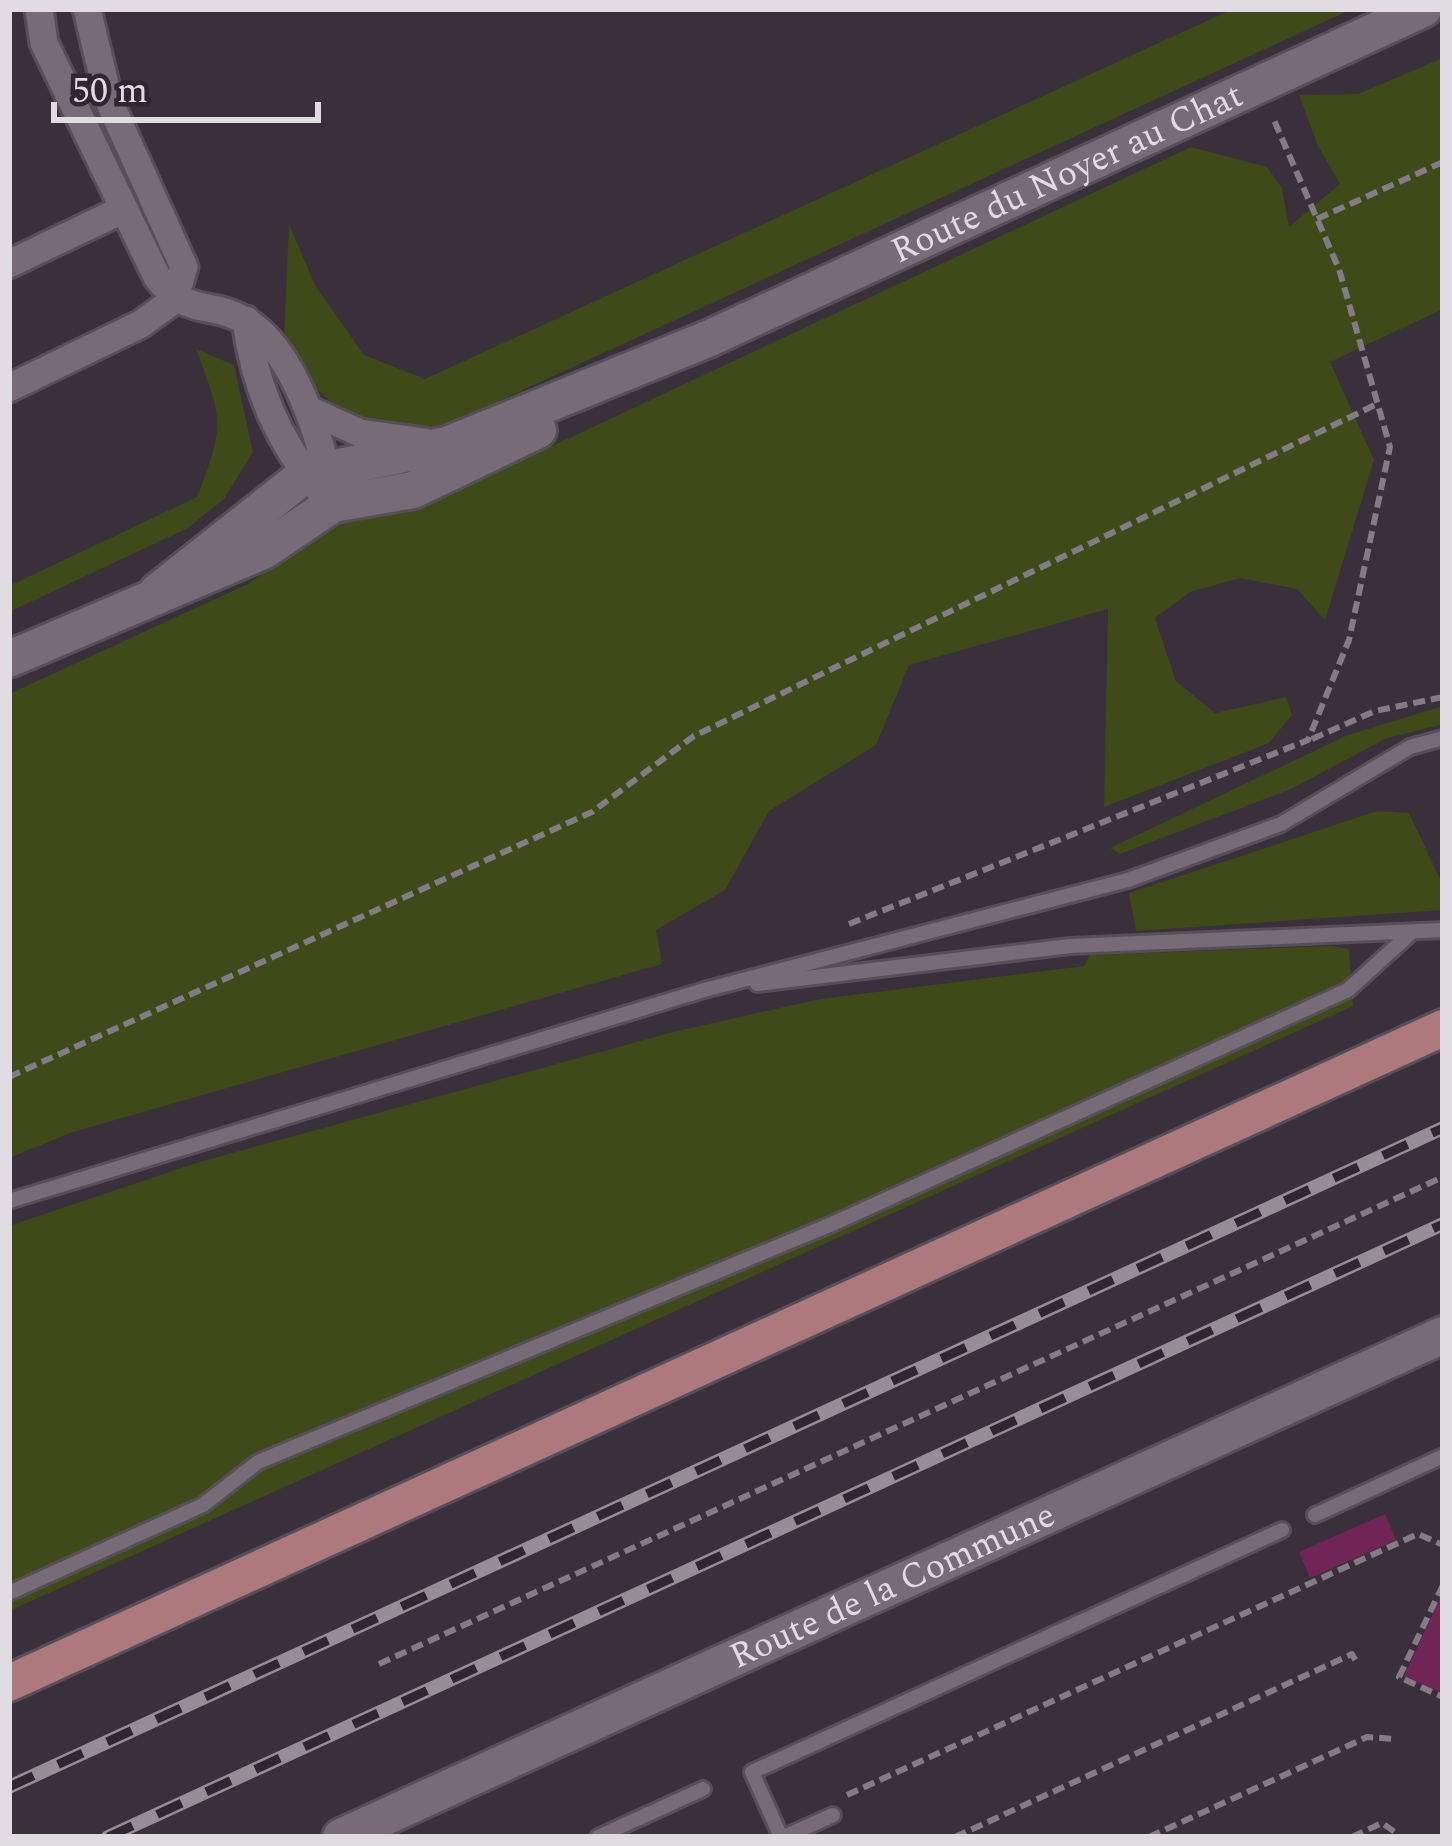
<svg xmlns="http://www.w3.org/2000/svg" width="1452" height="1846" font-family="Spectral,serif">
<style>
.green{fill:#3e4a17}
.building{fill:#712556}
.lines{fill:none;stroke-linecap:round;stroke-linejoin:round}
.lane-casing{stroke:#574f58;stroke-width:20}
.street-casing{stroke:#574f58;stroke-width:33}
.secondary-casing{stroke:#574f58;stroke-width:42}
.primary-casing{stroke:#574f58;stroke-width:42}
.path{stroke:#837b85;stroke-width:6;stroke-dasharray:12 6;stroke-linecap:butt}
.lane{stroke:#766b77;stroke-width:14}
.street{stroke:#766b77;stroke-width:27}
.secondary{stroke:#766b77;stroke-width:36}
.primary{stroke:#ad797d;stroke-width:36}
.rail-casing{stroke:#958e97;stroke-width:14}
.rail{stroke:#2f2630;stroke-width:9;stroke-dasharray:27;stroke-linecap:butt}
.labels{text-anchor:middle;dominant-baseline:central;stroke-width:9;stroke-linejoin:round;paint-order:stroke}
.street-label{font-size:36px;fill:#e1dbe2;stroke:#2f2630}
</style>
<rect width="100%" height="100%" fill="#39303b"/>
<path class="green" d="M1233,9H1352L438,429L372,425L329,400L300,374L284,337L289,224L315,285L364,355L425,379Z
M1443,58V309L1330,362L1374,460L1325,620L1297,589L1240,578L1190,592L1155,618L1176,681L1215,713L1286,697L1292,715L1269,743L1104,807L1108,609L909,665L876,745L769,811L725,890L656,930L662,964L73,1132L9,1158V694L250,583L338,517L439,499L1191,147L1267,167L1282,188L1289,227L1340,184L1318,146L1299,95L1358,94Z
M196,349L234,365L253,452L224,499L188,528L9,612V586L197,497C225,423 223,422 196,349Z
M1443,706V724L1385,739L1291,789L1120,854L1110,848L1348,735Z
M1377,811L1409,813L1443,885V910L1136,931L1129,893Z
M1331,946L1349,949L1353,1006L9,1611V1226L196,1163L673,1032L820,999L1084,966L1090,955Z"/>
<path class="building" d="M1385,1514L1396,1540L1310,1578L1299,1552Z
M1443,1592V1694L1404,1676Z"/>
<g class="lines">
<defs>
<path id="lane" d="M757,984L1070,946L1443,930
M9,1201L704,990L1128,880L1281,824L1410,747L1443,738
M1315,1515L1443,1456
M9,1593L203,1505L258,1462L832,1224L1348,990L1412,932
M598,1837L703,1789
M781,1837L752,1772L1282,1530
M784,1837L833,1815"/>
<path id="street" d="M39,9L44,43L157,277C189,319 211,299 247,322C294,351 321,438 330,489
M9,264L124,209
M246,320C254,383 277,440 318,488
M9,388L141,324L174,300L184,267L109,101L87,9
M309,410L360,433L425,442"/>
<g id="secondary">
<path id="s1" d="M157,592L306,474L447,445L710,338L1423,9"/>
<path d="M9,659L263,551L333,504L413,490L538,430"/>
<path id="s2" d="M341,1837L1443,1335"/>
</g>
<path id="primary" d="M9,1683L1443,1028"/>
</defs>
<use href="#lane" class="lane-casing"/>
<use href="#street" class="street-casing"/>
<use href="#secondary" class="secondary-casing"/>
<use href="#primary" class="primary-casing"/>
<path class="path" d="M1317,219L1443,162
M1312,739L1375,711L1443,697
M849,924L1308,740L1349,640L1390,447L1339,269L1273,118
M9,1077L592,812L694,736L1377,404
M1443,1585L1399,1677L1443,1697
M379,1664L1443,1177
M847,1795L1418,1534L1443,1545
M955,1837L1352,1654L1358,1665
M1149,1837L1367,1737L1395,1739
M1352,1837L1382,1823L1399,1835"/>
<use href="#lane" class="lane"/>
<use href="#street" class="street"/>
<use href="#secondary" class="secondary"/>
<use href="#primary" class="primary"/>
<defs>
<path id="rail" d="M9,1787L1443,1128
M108,1837L1443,1224"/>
</defs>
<use href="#rail" class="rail-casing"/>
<use href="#rail" class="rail"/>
</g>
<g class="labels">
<g class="street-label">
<text stroke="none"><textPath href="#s1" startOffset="1011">Route du Noyer au Chat</textPath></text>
<text stroke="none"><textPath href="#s2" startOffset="606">Route de la Commune</textPath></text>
</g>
</g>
<rect width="1452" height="1846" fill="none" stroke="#e1dbe2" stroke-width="24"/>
<path d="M54 102v18h264v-18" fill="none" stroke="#e1dbe2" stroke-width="6"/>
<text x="72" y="102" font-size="36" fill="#e1dbe2" stroke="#2f2630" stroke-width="9" paint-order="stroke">50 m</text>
</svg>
